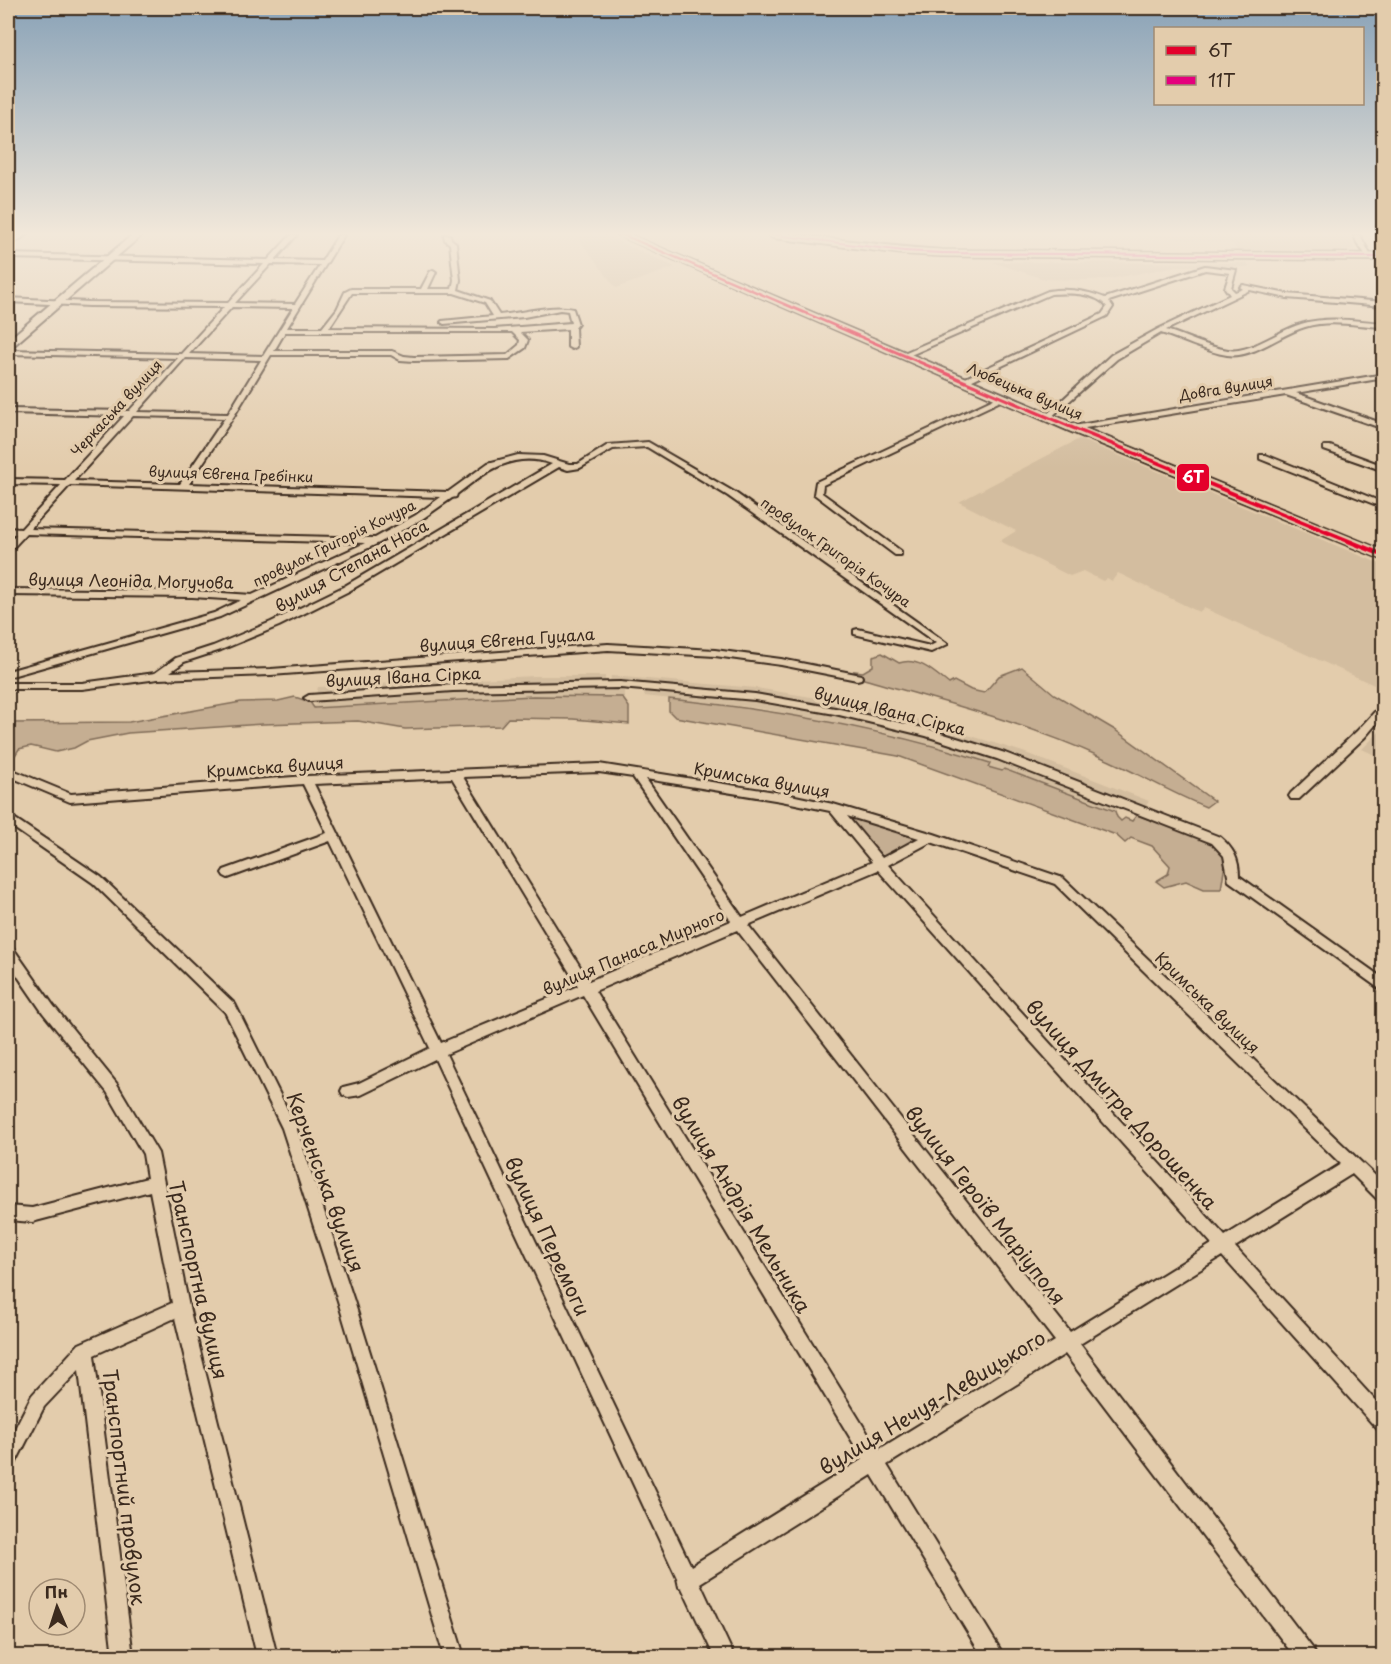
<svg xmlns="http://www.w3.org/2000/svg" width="1391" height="1664" font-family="'Playpen Sans',sans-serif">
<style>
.built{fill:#d3bd9f}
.green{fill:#c5ae92;stroke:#806c58;stroke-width:1.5}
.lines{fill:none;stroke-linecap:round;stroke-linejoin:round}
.street-casing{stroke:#3b2a1e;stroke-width:4}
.secondary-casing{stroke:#3b2a1e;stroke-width:4}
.street{fill:#e3ccac;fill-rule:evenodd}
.secondary{fill:#e3ccac;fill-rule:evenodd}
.bus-1-casing{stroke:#e3ccac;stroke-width:5}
.bus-2-casing{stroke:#e3ccac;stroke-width:5}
.bus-1{fill:#e4002b;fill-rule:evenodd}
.bus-2{fill:#e5007d;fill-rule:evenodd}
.labels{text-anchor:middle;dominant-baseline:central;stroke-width:6;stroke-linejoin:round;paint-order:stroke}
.far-street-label{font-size:14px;fill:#3b2a1e;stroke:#e3ccac}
.street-label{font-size:16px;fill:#3b2a1e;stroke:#e3ccac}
.near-street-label{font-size:20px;fill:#3b2a1e;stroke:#e3ccac}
.line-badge{stroke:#e3ccac;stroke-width:2}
.badge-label{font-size:16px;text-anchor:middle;font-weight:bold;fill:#fff}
</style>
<rect width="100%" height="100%" fill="#e3ccac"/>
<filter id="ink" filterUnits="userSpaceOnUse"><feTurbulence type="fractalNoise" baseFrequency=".0167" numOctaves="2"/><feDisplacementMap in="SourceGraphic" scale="12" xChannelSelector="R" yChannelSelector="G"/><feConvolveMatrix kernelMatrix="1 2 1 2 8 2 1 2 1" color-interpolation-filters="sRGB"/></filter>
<g filter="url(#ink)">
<path class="built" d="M593,235H604L675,267L616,288L578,238Z
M1129,235H1349L1354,249L1325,253H1239L1232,243Z
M992,262L1247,263L1250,267L1177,266L1110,279L1087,280L1044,279Z
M1079,439L1383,565V689L1204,608L1199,612L1118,573L1112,581L1107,578L1103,581L1083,571L1070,576L1000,541L1016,531L959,502Z
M535,676H605V682L478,685L316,695L318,687Z
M611,676L756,688L848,703L910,717L1023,752L1149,801L1145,808L1108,792L957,738L752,694L610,682Z
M596,688L624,689V697L489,698L314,708L315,700L478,690Z
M647,689L756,701L818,711L926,735L995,757L1119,805L1115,811L1005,769L1002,771L988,767L989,763L937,746L879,731L757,708L644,696Z
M1383,728V759L1362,749Z"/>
<path class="green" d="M882,653L899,663C918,656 935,673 949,684L954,681L971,690L984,693L999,676L1022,667L1054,694L1115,730L1214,801L1206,807C1171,793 1138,773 1103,758C1024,722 940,701 857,677L854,671L863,672L873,666V656Z
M533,696L622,697L629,707V724L573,719L508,718L501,726L405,729L358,721L263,724L128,733L87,741L74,748L56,752L31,746L19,749L14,757H8V723L129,722L241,702L278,701L295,697L310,702L314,708Z
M669,699C779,710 885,729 990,763L988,767L1002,771L1004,769L1115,811L1117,817L1121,821L1125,818L1132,821L1137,815L1150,820H1159L1204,838L1218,847L1226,858L1221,889H1204L1186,881L1164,887L1156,881L1168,874L1170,866L1152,846L1131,838L1125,843L1116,835L898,756L675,717L669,711Z
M856,817L921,837L889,864L847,818Z"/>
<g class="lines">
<defs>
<path id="street" d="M20,235H26L8,247V243Z
M291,235H297L275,260L322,261L338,235H344L287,328H322L337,309L345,292L351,289H421L430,272L433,270L436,272L428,289H452L454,280L450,244L445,240L444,235H450L451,239L456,243L460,280L458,290L490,301L499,315C522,313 552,304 573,309L578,324L575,328L576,347L572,349L568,347V329L520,332L528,340L525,348L509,359L414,361L400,360L391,355H271L234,416L189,484L448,492L488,463L518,455L543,456L569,464H578L608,445L648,442L734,492L948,644L931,652L854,634V630L858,629L930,646L936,643L728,496L647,447L613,449L580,468L568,470L559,467L349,591L279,626L221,650L184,662L170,672L271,669L608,644L715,650L781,659L861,675L862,677L861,679L857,680L781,665L715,656L608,650L271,675L158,679L82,689H8V683H82L155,673L176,658L213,646L271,622L343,587L552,464C513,450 486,472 457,494L456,497L452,498L422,519L379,543L220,617L8,677V671L214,613L241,600L192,597L8,595V589L192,591L252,595L365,543L26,534L11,550L8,551V543L16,534H8V528L21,529L61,485L8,484V479L65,480L124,416L8,413V409L129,411L178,358L8,354V350L181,354L224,307L89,306L8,302V298L89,302L228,303L264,264L8,258V254L268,260ZM271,264L320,265L295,304L235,303ZM352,293H454L485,303L493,316L442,321L441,322L444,324L524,317L560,310L568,311L571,323L494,329L329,328ZM232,307L293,308L263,356L189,354ZM285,332H512L520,340L519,345L507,355L414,357L404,356L392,351H274ZM185,358L261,360L228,414L137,412ZM133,416L225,418L180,484L74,481ZM70,485L441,497L416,515L375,538L30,529Z
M1354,235H1360L1372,258H1368L1357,243Z
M1205,266L1236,270L1231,288L1235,292L1243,289L1240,287L1243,285L1287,294L1384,302V306L1287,298L1250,290L1166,330C1186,336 1207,347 1228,350C1250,354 1279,330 1301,324C1327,316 1356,321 1384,323V327C1358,326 1330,319 1305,327C1280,334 1254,359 1227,355C1207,352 1180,339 1161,333L1117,359L1049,419L1045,417L1046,415L1111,355L1158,329L1230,295L1225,288L1230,273L1205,270L1109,301L1113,307L1107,316L966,383L959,381L1102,314L1107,307C1096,292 1068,293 1051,294L906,357L899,355L1048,291C1067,288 1087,291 1105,298Z
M1384,374V378L1296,393L1384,424V429L1286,395L1073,430L1069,428L1073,426Z
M1000,396L1007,398L823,485L822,493L901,551V555H895L814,494L816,482Z
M1324,446H1330L1384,466V471L1324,450Z
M1260,455H1266L1384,503V508L1260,459Z
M620,682L755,694L835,708L928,729L1005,753L1220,837C1233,848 1239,859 1239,876L1384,979V992L1229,881L1224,856L1212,843L997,759L926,736L835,714L755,700L620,688L453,691L309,701L304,698L309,695L453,685Z
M1384,705V715L1365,737L1299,799H1291L1289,796L1291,793L1357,731L1380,706Z
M599,764L781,793L833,804L934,834L1063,878L1384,1184V1202L1378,1200L1352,1174L1235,1247L1384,1410V1433L1378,1430L1222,1256L1080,1344L1313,1649L1316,1656H1294L1065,1354L887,1465L1000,1649L1003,1656H982L872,1475L700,1583L734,1656H714L682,1588L679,1587L677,1578L435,1059L361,1095L348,1097L343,1095L341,1091L343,1087L359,1083L430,1048L330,841L228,878L224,876L222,873L224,870L327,833L303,784L70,802L8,776V768L71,794L307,776ZM599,772L633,777L731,921L589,981L463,777ZM452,778L578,986L441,1043L314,784ZM646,779L781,801L830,811L872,862L742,917ZM847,816L919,838L882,858ZM931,842L1055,884L1341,1164L1225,1236L888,865ZM878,870L1212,1244L1070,1332L748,925ZM737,930L1055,1341L878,1450L595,991ZM583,995L863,1459L691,1566L446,1054Z
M8,814L101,877L235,1004L296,1127L354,1301L464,1656H444L338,1301L282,1128L225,1012L93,883L8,824Z
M8,947L13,948L53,1005L117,1084L158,1153L189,1307L277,1656H257L175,1318L94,1355L133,1656H113L79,1370L44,1407L14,1466L8,1469V1442L32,1395L79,1344L172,1303L150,1191L32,1222L8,1220V1206L32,1208L147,1178L143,1154L107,1092L43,1013L8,962Z"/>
<path id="secondary" d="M132,235H142L12,347L8,348V340Z
M618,235H630L1077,425L1384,551V560L1069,431Z
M769,235C827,235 884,247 942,250L1384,254V260L942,256L904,254L773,238Z"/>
</defs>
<use href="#street" class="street-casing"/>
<use href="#secondary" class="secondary-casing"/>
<use href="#street" class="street"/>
<use href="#secondary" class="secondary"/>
<defs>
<path id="bus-1" d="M621,235H626L1075,427L1384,553V558L1071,429Z"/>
<path id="bus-2" d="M771,235H781L904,250L942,252L1384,256V258L942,254L904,252Z"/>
</defs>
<use href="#bus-1" class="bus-1-casing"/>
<use href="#bus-2" class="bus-2-casing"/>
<use href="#bus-1" class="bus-1"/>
<use href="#bus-2" class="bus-2"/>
</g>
</g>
<linearGradient id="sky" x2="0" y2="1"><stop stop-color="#89a2b7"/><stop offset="0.5" stop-color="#f2e8da"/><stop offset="1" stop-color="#f2e8da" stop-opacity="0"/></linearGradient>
<rect width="1391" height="468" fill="url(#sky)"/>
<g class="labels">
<g class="far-street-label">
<text transform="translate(1226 388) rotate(-9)">Довга вулиця</text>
<text transform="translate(1025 391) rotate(23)">Любецька вулиця</text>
<text transform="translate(116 408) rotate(-47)">Черкаська вулиця</text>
<text transform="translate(231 474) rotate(2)">вулиця Євгена Гребінки</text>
<text transform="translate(334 543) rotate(-26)">провулок Григорія Кочура</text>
<text transform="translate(836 552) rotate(35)">провулок Григорія Кочура</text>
</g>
<g class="street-label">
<text transform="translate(351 565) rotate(-29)">вулиця Степана Носа</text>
<text transform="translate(131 580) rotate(1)">вулиця Леоніда Могучова</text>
<text transform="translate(507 639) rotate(-4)">вулиця Євгена Гуцала</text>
<text transform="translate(403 676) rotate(-3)">вулиця Івана Сірка</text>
<text transform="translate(890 710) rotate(14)">вулиця Івана Сірка</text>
<text transform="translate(275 766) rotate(-4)">Кримська вулиця</text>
<text transform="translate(762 779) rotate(10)">Кримська вулиця</text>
<text transform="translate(633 951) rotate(-23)">вулиця Панаса Мирного</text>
<text transform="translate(1208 1002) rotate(44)">Кримська вулиця</text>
</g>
<g class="near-street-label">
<text transform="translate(1122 1104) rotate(48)">вулиця Дмитра Дорошенка</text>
<text transform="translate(326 1182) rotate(70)">Керченська вулиця</text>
<text transform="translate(742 1204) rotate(59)">вулиця Андрія Мельника</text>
<text transform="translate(986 1205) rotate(52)">вулиця Героїв Маріуполя</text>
<text transform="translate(548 1236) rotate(65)">вулиця Перемоги</text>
<text transform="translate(199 1280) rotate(77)">Транспортна вулиця</text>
<text transform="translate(932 1402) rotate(-31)">вулиця Нечуя-Левицького</text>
<text transform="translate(125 1487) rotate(83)">Транспортний провулок</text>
</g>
</g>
<rect class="line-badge" x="1176" y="463" width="34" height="29" rx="6" fill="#e4002b"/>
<g class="badge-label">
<text x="1193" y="483">6Т</text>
</g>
<rect width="1391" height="1664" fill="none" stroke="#e3ccac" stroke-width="30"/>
<rect x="15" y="15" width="1361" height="1634" fill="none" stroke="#3b2a1e" stroke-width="2" filter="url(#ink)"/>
<rect x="1154" y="27" width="210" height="78" fill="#e3ccac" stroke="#a08b73" stroke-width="1.5"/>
<rect x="1166" y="46" width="30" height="9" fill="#e4002b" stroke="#a08b73" stroke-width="1.5"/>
<text x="1208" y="57" font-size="18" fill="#3b2a1e">6Т</text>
<rect x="1166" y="76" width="30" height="9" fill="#e5007d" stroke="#a08b73" stroke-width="1.5"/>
<text x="1208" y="87" font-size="18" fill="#3b2a1e">11Т</text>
<g transform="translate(57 1607) rotate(357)"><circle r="28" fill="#e3ccac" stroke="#a08b73" stroke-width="1.5"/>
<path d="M0-4.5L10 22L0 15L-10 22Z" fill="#3b2a1e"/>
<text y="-9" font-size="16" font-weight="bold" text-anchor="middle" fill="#3b2a1e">Пн</text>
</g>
</svg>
